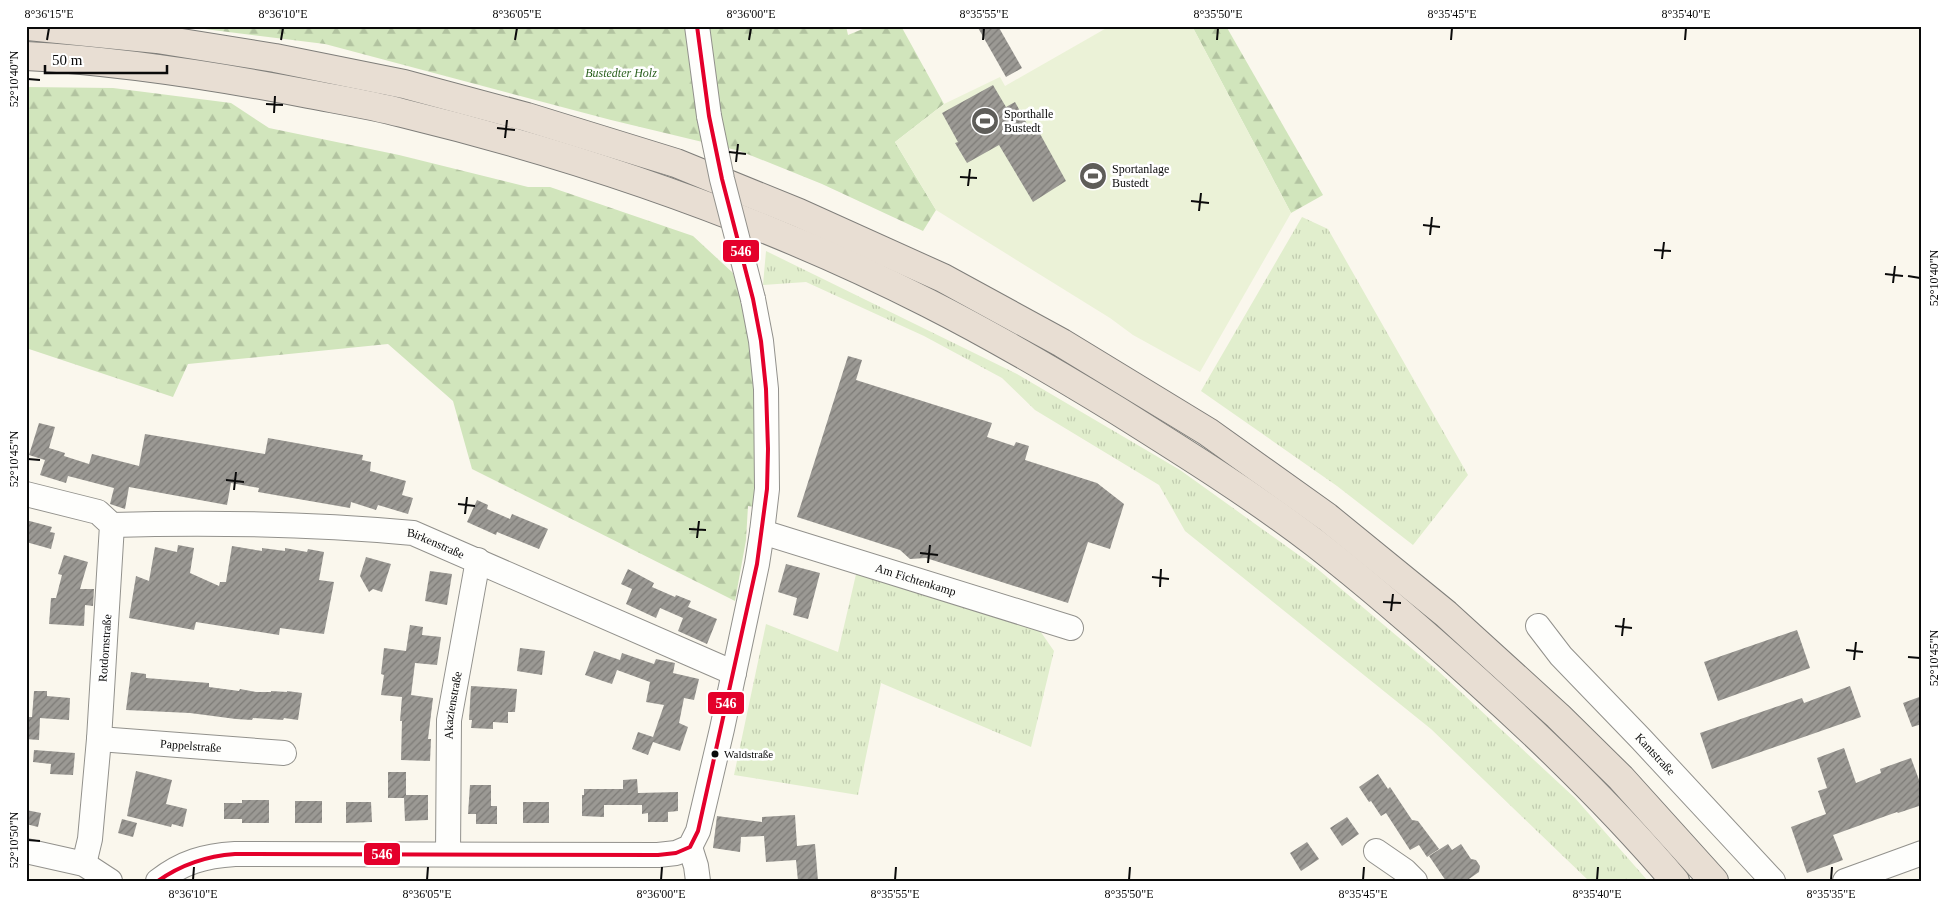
<svg xmlns="http://www.w3.org/2000/svg" width="1948" height="907" font-family="'Times New Roman',serif">
  <style>
    .grass { fill: url(#grass-tufts) }
    .forest { fill: url(#forest-firs) }
    .pitch { fill: #ebf2d7 }
    .building { fill: url(#building-hatch) }
    .lines { fill: none; stroke-linecap: round; stroke-linejoin: round }
    .minor-casing { stroke: #92918c; stroke-width: 26 }
    .highway-casing { stroke: #7f7e7a; stroke-width: 30 }
    .minor { stroke: #fefefc; stroke-width: 24 }
    .highway { stroke: #e8ded3; stroke-width: 28 }
    .minor-bridge-casing { stroke: #92918c; stroke-width: 26; stroke-linecap: butt }
    .minor-bridge { stroke: #fefefc; stroke-width: 24 }
    .bus-1-casing { stroke: #fff; stroke-width: 8 }
    .bus-1 { stroke: #e4002b; stroke-width: 4 }
    .ticks { fill: none; stroke: #0a0a0a; stroke-width: 2 }
    .bus-dot { fill: #0a0a0a; stroke: #fff; stroke-width: 2 }
    .labels { text-anchor: middle; dominant-baseline: central; stroke-width: 5; stroke-linejoin: round; paint-order: stroke }
    .bus-label { font-size: 11px; fill: #0a0a0a; stroke: #fff; text-anchor: start }
    .park-label { font-size: 12px; font-style: italic; fill: #295f1d; stroke: #fff }
    .poi-label { font-size: 12px; fill: #0a0a0a; stroke: #fff; text-anchor: start }
    .street-label { font-size: 12px; fill: #0a0a0a; stroke: #fff }
    .line-badge { stroke: #fff; stroke-width: 2 }
    .badge-label { font-size: 14px; text-anchor: middle; font-weight: bold; fill: #fff }
    .neatline { fill: none; stroke: #0a0a0a; stroke-width: 2 }
    .ticks-label { font-size: 12px; text-anchor: middle; fill: #0a0a0a }
  </style>
  <defs>
    <pattern id="grass-tufts" width="24" height="20" patternUnits="userSpaceOnUse" patternTransform="scale(1.25)"><rect width="24" height="20" fill="#e1eecd"/><path d="M3 7l-1-3M5 7V3M7 7l1-3M15 17l-1-3M17 17v-4M19 17l1-3" fill="none" stroke="#c0cbaf"/></pattern>
    <pattern id="forest-firs" width="22" height="20" patternUnits="userSpaceOnUse" patternTransform="scale(1.25)"><rect width="22" height="20" fill="#d1e5bc"/><path d="M5 1l3.5 6h-7zM16 11l3.5 6h-7z" fill="#b2c3a0"/></pattern>
    <pattern id="building-hatch" width="6" height="6" patternUnits="userSpaceOnUse" patternTransform="scale(1.25)"><rect width="6" height="6" fill="#9b9994"/><path d="M-1 1l2-2M0 6l6-6M5 7l2-2" fill="none" stroke="#7d7b77"/></pattern>
  </defs>
  <rect width="100%" height="100%" fill="#faf7ed"/>
  <!-- grass -->
  <g class="grass">
    <path d="M1302 217 1328 229 1468 475 1413 545 1337 486 1201 391Z"/>
    <path d="M766 251 1017 374 1180 470 1314 566 1436 669 1575 798 1648 881H1589L1431 729 1185 531 1159 485 1035 410 1002 378 924 336 806 282 763 285Z"/>
    <path d="M857 570 1038 628 1054 651 1031 747 881 683 858 795 734 775 766 624 838 652Z"/>
  </g>
  <!-- forest -->
  <g class="forest">
    <path d="M181 26H846L848 35 870 26H901L944 104 895 142 936 210 923 231 822 184 740 151 611 120 325 44Z"/>
    <path d="M1192 26H1226L1323 195 1291 213Z"/>
    <path d="M26 87 113 88 231 103 269 128 399 155 528 187H550L693 236 733 273 749 329 758 413 755 507 748 506 746 540 735 601 472 469 453 401 388 344 188 364 173 397 26 348Z"/>
  </g>
  <!-- pitch -->
  <path class="pitch" d="M1110 26H1192L1291 213 1200 372 1133 335 1110 318 936 210 895 142 944 104 1000 77 1005 86Z"/>
  <!-- building -->
  <g class="building">
    <path d="M977 26H998L1022 68 1006 77Z"/>
    <path d="M993 85 1006 107 1015 102 1033 135 1039 132 1066 181 1033 202 999 145 967 163 955 143 958 142 942 113Z"/>
    <path d="M848 356 862 360 856 380 992 423 987 437 1014 446 1016 442 1029 446 1025 460 1097 483 1124 504 1110 549 1088 542 1068 603 926 558 910 559 900 550 797 517Z"/>
    <path d="M39 423 55 427 49 448 65 453 64 456 89 464 92 454 139 466 145 434 265 454 268 438 363 455 362 460 371 462 370 471 406 481 402 495 413 498 408 514 378 505 376 510 351 502 350 508 258 492 259 488 231 483 227 505 129 487 125 509 110 504 114 488 68 476 66 483 40 475 45 460 29 455Z"/>
    <path d="M477 500 488 505 487 509 510 519 512 514 548 529 539 549 497 532 496 535 467 522Z"/>
    <path d="M26 520 52 527 50 532 55 533 51 549 26 542Z"/>
    <path d="M178 545 194 548 190 573 219 586 220 582H226L232 546 262 551V548L285 551V548L307 552 308 549 324 552 319 580 334 582 324 634 280 628 279 635 196 622 194 630 129 618 136 576 149 581 155 547 177 552Z"/>
    <path d="M64 555 88 562 80 589H94L93 606 85 605 84 626 49 624 51 598H56L62 575 58 574Z"/>
    <path d="M366 557 391 564 382 592 373 589 369 592 360 576Z"/>
    <path d="M786 564 820 573 808 619 793 615 797 598 778 592Z"/>
    <path d="M628 569 654 583 652 587 675 597 676 595 691 601 688 607 717 619 707 644 678 631 683 618 660 608 656 618 626 604 632 589 621 584Z"/>
    <path d="M430 571 452 574 447 605 425 601Z"/>
    <path d="M410 625 423 627 422 635 441 637 437 665 415 663 411 695 433 698 428 739H431L430 761 401 760 402 721H400L402 697 381 695 384 675 381 674 384 648 406 651Z"/>
    <path d="M1797 630 1810 668 1718 701 1704 662Z"/>
    <path d="M520 648 545 651 542 675 517 671Z"/>
    <path d="M594 651 620 660 622 653 654 664 656 659 675 663 673 673 699 679 694 700 684 698 679 723 688 727 680 751 653 742 648 755 632 749 638 732 653 737 664 705 646 702 650 682 617 670 612 684 585 675Z"/>
    <path d="M131 672 146 674V678L209 683V687L239 691 240 689 256 692H271V691L287 692V691L302 693 298 720 284 718 283 720 253 718 252 720 236 719 190 713 126 710Z"/>
    <path d="M471 686 517 689 515 712H508V723L493 722V729L471 728 472 720H469Z"/>
    <path d="M1850 686 1861 717 1712 769 1700 733 1802 698 1804 703Z"/>
    <path d="M34 691H47V696L70 698 69 720 40 718 39 740 26 739V717H32Z"/>
    <path d="M1922 696V724L1912 727 1903 703Z"/>
    <path d="M1844 748 1856 783 1881 773 1880 769 1911 758 1922 788V805L1898 813 1897 812 1833 835 1843 860 1807 873 1791 827 1826 814 1818 791 1827 788 1817 758Z"/>
    <path d="M34 750 75 753 73 775 50 774 51 764 33 762Z"/>
    <path d="M136 771 172 780 166 804 187 809 183 827 172 824 171 827 127 816Z"/>
    <path d="M388 772H406V795H428V820L405 821 404 798H388Z"/>
    <path d="M1378 774 1388 789 1390 787 1412 820 1418 821 1439 849 1427 857 1419 845 1410 850 1386 813 1381 816 1371 801 1369 802 1359 787Z"/>
    <path d="M637 779 638 793 678 792V811L668 812V822H648V813L642 814V805H604V817L582 816V795H584V789H623V780Z"/>
    <path d="M470 785H491V806H497V824H476V814H468Z"/>
    <path d="M242 800H269V823H242V819H224V803H242Z"/>
    <rect x="295" y="801" width="27" height="22"/>
    <path d="M346 802H371L372 822 346 823Z"/>
    <rect x="523" y="802" width="26" height="21"/>
    <path d="M26 810 41 813 38 827 26 824Z"/>
    <path d="M795 815 797 846 815 844 818 881H798L796 860 766 862 764 836 741 837 740 852 713 848 717 816 762 822V817Z"/>
    <path d="M1347 817 1359 834 1342 846 1330 828Z"/>
    <path d="M122 819 137 823 133 837 118 833Z"/>
    <path d="M1307 842 1319 859 1301 871 1290 853Z"/>
    <path d="M1448 844 1452 850 1461 844 1471 859 1476 860 1480 866 1479 872 1466 881H1446L1429 856Z"/>
  </g>
  <g class="lines">
    <!-- minor casing -->
    <g class="minor-casing">
      <g id="minor">
        <path d="M697 26 709 116"/>
        <path d="M26 494 98 512 112 525 99 739 90 839 84 864"/>
        <path id="s1" d="M112 525C212 522 313 524 413 533L734 673"/>
        <path id="s2" d="M762 532 1071 628"/>
        <path id="s3" d="M1538 626 1561 656 1641 739 1773 881"/>
        <path id="s4" d="M99 739 284 753"/>
        <path d="M690 847 696 866 698 881"/>
        <path d="M26 851 84 864 110 881"/>
        <path d="M1376 851 1405 871 1415 881"/>
        <path id="s5" d="M448 854 449 720 478 560"/>
        <path d="M158 881C183 862 204 856 235 854L658 855 676 853 690 847 698 831 722 729 757 564 762 532 767 489 766 389 761 341 753 299"/>
        <path d="M1845 881 1922 853"/>
      </g>
    </g>
    <!-- highway casing -->
    <g class="highway-casing">
      <g id="highway">
        <path d="M28 26 157 39 275 58 404 84 527 117 676 163 799 213 943 278 1062 343 1208 432 1327 517 1446 614 1558 716 1621 778 1714 881"/>
        <path d="M26 56C121 61 216 76 309 94 340 100 371 105 402 113 583 157 762 219 928 303 993 336 1056 373 1118 411 1185 453 1252 495 1315 543 1370 586 1423 632 1475 679 1545 742 1614 809 1675 881"/>
      </g>
    </g>
    <!-- minor -->
    <use href="#minor" class="minor"/>
    <!-- highway -->
    <use href="#highway" class="highway"/>
    <!-- minor-bridge casing -->
    <g class="minor-bridge-casing">
      <path id="minor-bridge" d="M709 116 722 179 753 299"/>
    </g>
    <!-- minor-bridge -->
    <use href="#minor-bridge" class="minor-bridge"/>
    <!-- bus-1 casing -->
    <g class="bus-1-casing">
      <path id="bus-1" d="M158 881C182 864 206 856 235 854L658 855 676 853 690 847 698 831 757 564 767 489 768 449 766 389 761 341 753 299 722 179 709 116 697 26"/>
    </g>
    <!-- bus-1 -->
    <use href="#bus-1" class="bus-1"/>
  </g>
  <!-- ticks -->
  <path class="ticks" d="M47 40 49 28M281 40 283 28M515 40 517 28M749 40 751 28M983 40 984 28M1217 40 1218 28M1451 40 1452 28M1685 40 1686 28M28 79 40 80M266 104 283 105M274 113 275 96M497 128 515 130M505 138 507 120M729 152 746 154M736 162 738 144M960 177 977 178M968 186 970 169M1191 201 1209 203M1199 211 1201 193M1423 225 1440 227M1430 235 1432 217M1654 250 1671 251M1662 259 1664 242M1885 274 1903 276M1908 276 1920 278M1893 283 1895 266M28 459 40 460M226 480 244 482M234 490 236 472M458 504 475 506M465 514 467 497M689 529 706 530M697 538 699 521M920 553 938 555M928 563 930 545M1152 577 1169 579M1160 587 1161 569M1383 602 1401 603M1391 611 1393 594M1615 626 1632 628M1622 636 1624 618M1846 650 1863 652M1908 657 1920 658M1854 660 1856 642M28 840 40 841M193 880 194 867M427 880 428 867M661 880 662 867M895 880 896 867M1129 880 1130 867M1363 880 1364 867M1597 880 1598 867M1831 880 1832 867"/>
  <!-- icons -->
  <defs>
    <g id="stadium-disc" transform="scale(1.4375)"><circle r="9.5" fill="#5e5d59" stroke="#fff"/><path d="M0-5a6.5 5 0 1 0 0 10a6.5 5 0 1 0 0-10ZM-3.5-1.8h7v3.6h-7Z" fill="#fff"/></g>
  </defs>
  <g fill-rule="evenodd">
    <use href="#stadium-disc" x="985" y="121"/>
    <use href="#stadium-disc" x="1093" y="176"/>
  </g>
  <!-- markers -->
  <circle class="bus-dot" cx="715" cy="754" r="4.5"/>
  <g class="labels">
    <!-- bus labels -->
    <g class="bus-label">
      <text x="724" y="754">Waldstraße</text>
    </g>
    <!-- park labels -->
    <g class="park-label">
      <text x="621" y="73">Bustedter Holz</text>
    </g>
    <!-- poi labels -->
    <g class="poi-label">
      <text x="1004" y="114">Sporthalle<tspan x="1004" dy="14">Bustedt</tspan></text>
      <text x="1112" y="169">Sportanlage<tspan x="1112" dy="14">Bustedt</tspan></text>
    </g>
    <!-- street labels -->
    <g class="street-label">
      <text stroke="none"><textPath href="#s1" startOffset="326">Birkenstraße</textPath></text>
      <text stroke="none"><textPath href="#s2" startOffset="161">Am Fichtenkamp</textPath></text>
      <text transform="translate(105 648) rotate(-86)">Rotdornstraße</text>
      <text stroke="none"><textPath href="#s5" startOffset="149">Akazienstraße</textPath></text>
      <text stroke="none"><textPath href="#s4" startOffset="92">Pappelstraße</textPath></text>
      <text stroke="none"><textPath href="#s3" startOffset="174">Kantstraße</textPath></text>
    </g>
  </g>
  <g class="line-badge">
    <rect x="722" y="239" width="38" height="24" rx="5" fill="#e4002b"/>
    <rect x="707" y="691" width="38" height="24" rx="5" fill="#e4002b"/>
    <rect x="363" y="842" width="38" height="24" rx="5" fill="#e4002b"/>
  </g>
  <g class="badge-label">
    <text x="741" y="256">546</text>
    <text x="726" y="708">546</text>
    <text x="382" y="859">546</text>
  </g>
  <!-- border -->
  <rect width="1948" height="907" fill="none" stroke="#ffffff" stroke-width="55"/>
  <!-- scale -->
  <path d="M45 65v8h122v-8" fill="none" stroke="#0a0a0a" stroke-width="2.5"/>
  <text x="52" y="65" font-size="15" fill="#0a0a0a" stroke="#ffffff" stroke-width="4" paint-order="stroke">50 m</text>
  <rect x="28" y="28" width="1892" height="852" class="neatline"/>
  <g class="ticks-label">
    <text x="49" y="18">8°36'15"E</text>
    <text x="283" y="18">8°36'10"E</text>
    <text x="517" y="18">8°36'05"E</text>
    <text x="751" y="18">8°36'00"E</text>
    <text x="984" y="18">8°35'55"E</text>
    <text x="1218" y="18">8°35'50"E</text>
    <text x="1452" y="18">8°35'45"E</text>
    <text x="1686" y="18">8°35'40"E</text>
    <text transform="translate(14 79) rotate(-90)" y="4">52°10'40"N</text>
    <text transform="translate(1934 278) rotate(-90)" y="4">52°10'40"N</text>
    <text transform="translate(14 459) rotate(-90)" y="4">52°10'45"N</text>
    <text transform="translate(1934 658) rotate(-90)" y="4">52°10'45"N</text>
    <text transform="translate(14 840) rotate(-90)" y="4">52°10'50"N</text>
    <text x="193" y="898">8°36'10"E</text>
    <text x="427" y="898">8°36'05"E</text>
    <text x="661" y="898">8°36'00"E</text>
    <text x="895" y="898">8°35'55"E</text>
    <text x="1129" y="898">8°35'50"E</text>
    <text x="1363" y="898">8°35'45"E</text>
    <text x="1597" y="898">8°35'40"E</text>
    <text x="1831" y="898">8°35'35"E</text>
  </g>
</svg>
